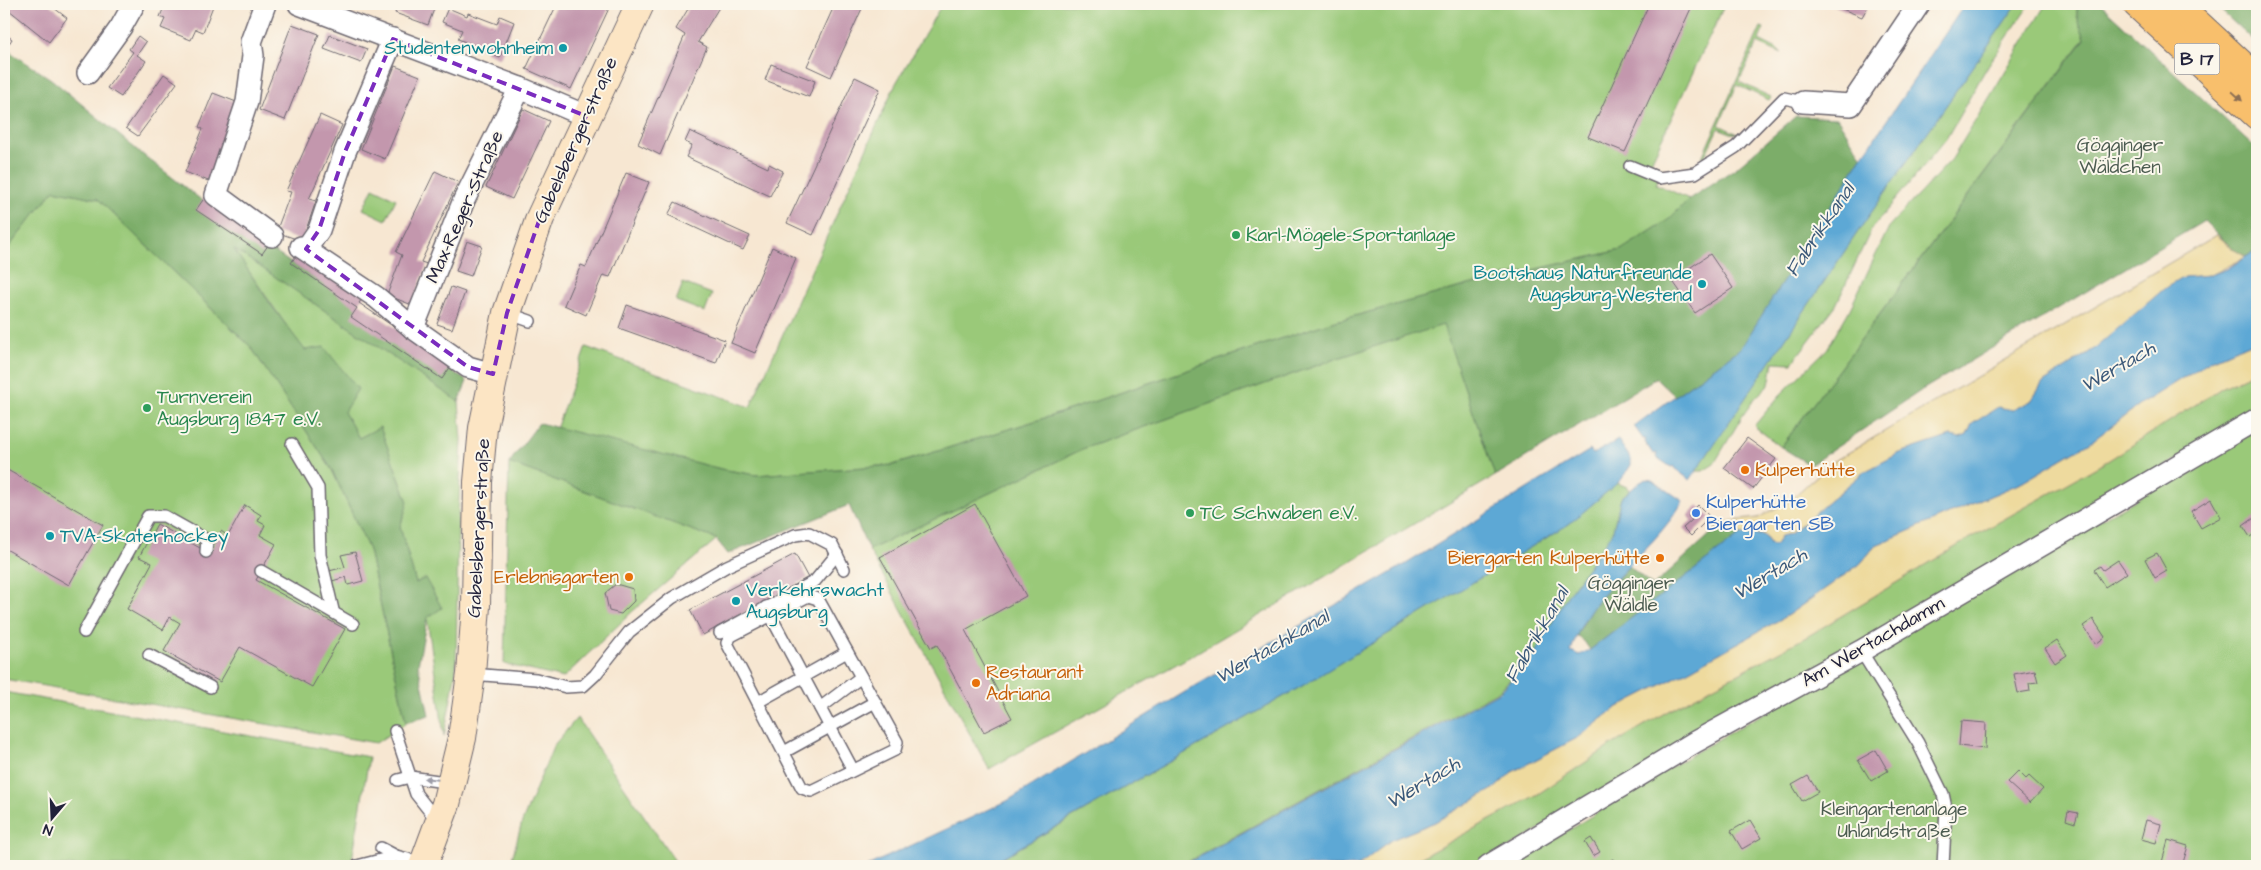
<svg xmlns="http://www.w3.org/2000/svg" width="2261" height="870" font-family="'Architects Daughter',sans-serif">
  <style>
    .green { fill: #9ac979; stroke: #5e765a }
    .forest { fill: #7bad69; stroke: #4e6852 }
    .sand { fill: #eeda9e; stroke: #887e6c }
    .water { fill: #5da8d5; stroke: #406588 }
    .building { fill: #c397ad }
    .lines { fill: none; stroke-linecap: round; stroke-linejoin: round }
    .lane-casing { stroke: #6d6770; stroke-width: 14 }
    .street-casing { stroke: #6d6770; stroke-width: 24 }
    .secondary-casing { stroke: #6d6770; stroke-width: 30 }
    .highway-casing { stroke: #6d6770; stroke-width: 30 }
    .lane { stroke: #fff; stroke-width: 11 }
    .street { stroke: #fff; stroke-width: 21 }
    .secondary { stroke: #fce5c4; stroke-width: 28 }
    .highway { stroke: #f8bf6c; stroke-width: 28 }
    .oneway { fill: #8d7054 }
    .oneway2 { fill: #9c9ca7 }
    .marked { fill: none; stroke: #7b2cbf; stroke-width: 4; stroke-dasharray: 10 6; stroke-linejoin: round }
    .culture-dot { fill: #0f9aa8; stroke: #fbf7ec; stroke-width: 2 }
    .leisure-dot { fill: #2e9e5b; stroke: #fbf7ec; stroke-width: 2 }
    .food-dot { fill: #e8710a; stroke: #fbf7ec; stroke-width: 2 }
    .shop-dot { fill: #3f7fe0; stroke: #fbf7ec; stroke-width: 2 }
    .labels { text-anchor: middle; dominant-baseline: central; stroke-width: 4; stroke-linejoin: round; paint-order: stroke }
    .shield { fill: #fbf7ec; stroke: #636270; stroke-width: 1 }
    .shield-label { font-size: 18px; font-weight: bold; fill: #22223b }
    .culture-label { font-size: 19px; fill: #0d838f; stroke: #fbf7ec; text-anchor: end }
    .street-label { font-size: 19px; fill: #22223b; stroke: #fbf7ec }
    .park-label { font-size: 19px; fill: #4c5c51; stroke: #fbf7ec }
    .leisure-label { font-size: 19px; fill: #27864d; stroke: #fbf7ec; text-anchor: start }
    .food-label { font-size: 19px; fill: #c56008; stroke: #fbf7ec; text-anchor: start }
    .shop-label { font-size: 19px; fill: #366cbe; stroke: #fbf7ec; text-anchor: start }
    .water-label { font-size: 20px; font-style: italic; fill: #3a5879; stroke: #fbf7ec }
  </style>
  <rect width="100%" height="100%" fill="#fbf7ec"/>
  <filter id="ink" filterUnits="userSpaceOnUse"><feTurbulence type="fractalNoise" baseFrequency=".02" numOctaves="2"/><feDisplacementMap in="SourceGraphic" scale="10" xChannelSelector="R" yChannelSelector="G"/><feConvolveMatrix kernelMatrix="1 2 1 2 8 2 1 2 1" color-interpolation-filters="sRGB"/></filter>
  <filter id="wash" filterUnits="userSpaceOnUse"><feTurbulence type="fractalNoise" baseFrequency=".0096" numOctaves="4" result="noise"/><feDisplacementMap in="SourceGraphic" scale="20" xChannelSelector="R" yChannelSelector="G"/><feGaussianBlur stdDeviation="1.12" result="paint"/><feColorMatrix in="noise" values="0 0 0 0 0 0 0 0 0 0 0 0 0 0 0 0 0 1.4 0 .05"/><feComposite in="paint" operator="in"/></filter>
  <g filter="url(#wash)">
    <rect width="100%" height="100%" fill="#f7e7d2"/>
    <!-- green -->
    <g class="green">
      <path d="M942 4H1725L1650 164 1663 169 1656 184 1689 199 1668 220 1621 250 1480 282 1325 324 1051 416 893 465 756 475 721 469 556 429 586 347 750 407 895 85Z"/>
      <path d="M2017 4H2030L1987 67 1946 139 1872 228 1836 305 1792 363 1773 362 1769 385 1756 397 1743 415 1714 464 1703 471H1696L1857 233Z"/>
      <path d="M2046 4H2077V16L2085 38 1781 447 1754 426 1780 395 1827 349 1849 311 1890 225 1952 159Z"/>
      <path d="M1761 27 1764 28 1759 40 1777 49 1782 54 1757 43 1739 82 1771 97 1769 100 1737 85 1719 125 1738 134 1731 133 1718 128 1704 158 1702 157Z"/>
      <path d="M373 188 396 199 386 220 363 209Z"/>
      <path d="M54 190 98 199 251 347 332 470 369 550 406 723 376 743 4 679V253Z"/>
      <path d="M233 248 459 402 462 440 458 519 456 671 444 736 427 618 425 578 416 583 400 527 408 502 380 428 359 438C321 372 276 312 233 248Z"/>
      <path d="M683 283 712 294 705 312 676 301Z"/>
      <path d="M1443 324 1495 476 1191 656 989 769 869 550 1085 448 1338 358Z"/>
      <path d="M2257 371V412L1477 866H1405L1538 794 1610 746 1668 711 1808 636 1967 540 2109 460 2223 387Z"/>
      <path d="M2257 430V866H1510L1691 755Z"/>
      <path d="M509 463 717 539 633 611 563 678 504 664Z"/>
      <path d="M1617 483 1627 487 1629 491 1621 498 1612 534 1569 593 1535 653 1500 690 1180 866H988L1302 686 1569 524Z"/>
      <path d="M4 692 369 757 351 866H4Z"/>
      <path d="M577 718 677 864V866H510L522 822 554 745Z"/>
    </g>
    <!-- forest -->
    <g class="forest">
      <path d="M2077 4H2100L2257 149V250L2246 257 2233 249 2204 221 1922 390 1810 465 1781 447 2085 39 2077 16Z"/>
      <path d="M2214 4H2257V44Z"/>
      <path d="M4 48 51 79 142 154 230 222 467 381 459 402 234 249 271 305 305 350 324 347 358 389 344 412 359 438 380 427 408 502 400 527 416 583 425 578 442 608 427 618 418 665 429 715 406 723 369 550 332 470 251 347 98 199 54 190 4 253Z"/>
      <path d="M1796 116 1837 118 1862 157 1741 348 1675 396 1656 378 1495 476 1443 325 1338 358 1085 448 869 550 849 505 728 554 716 539 509 463 539 423 721 469 756 475 893 465 1051 416 1325 324 1480 282 1621 250 1668 220 1689 199 1736 168Z"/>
      <path d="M1724 522 1741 534 1590 650 1584 641 1576 636 1592 608 1629 566 1653 586Z"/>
    </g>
    <!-- sand -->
    <g class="sand">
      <path d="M2217 235 2233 249 2246 257 2211 275 2184 277 2094 349 2043 383 2031 401 2013 410 1972 424 1967 435 1960 438 1951 436 1900 453 1864 472 1790 534 1781 536 1776 545H1771L1764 535 1741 534 1724 522 1758 518 1789 501 1831 463Z"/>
      <path d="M2257 340V371L2223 387 2109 460 1967 540 1808 636 1668 711 1610 746 1538 794 1405 866H1358L1391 840 1435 822 1495 788 1512 772 1579 737 1616 708 1684 673 1788 615 1860 564 1876 545 2023 482 2092 441 2138 406 2211 360Z"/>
    </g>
    <!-- water -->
    <g class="water">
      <path d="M1965 4H2017L1857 233 1690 480 1674 468V466L1671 467 1656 457 1657 453 1653 454 1645 442 1646 439H1643L1634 426 1741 348 1862 157Z"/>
      <path d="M2257 250V340L2211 360 2138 406 2092 441 2023 482 1876 545 1860 564 1788 615 1684 673 1616 708 1579 737 1512 772 1495 788 1435 822 1391 840 1358 866H1182L1501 691 1535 653 1569 593 1612 534 1621 498 1639 483 1646 479 1652 480 1683 501C1652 555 1589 589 1571 651L1579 655 1590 650 1741 534 1764 535 1771 545H1776L1781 536 1790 534 1864 472 1900 453 1951 436 1960 438 1967 435 1972 424 1998 407 2013 410 2031 401 2043 383 2094 349 2165 288 2184 277 2211 275 2227 269Z"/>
      <path d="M1618 440 1631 459V465L1621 480 1569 524 1302 686 987 866H867L1007 801 1185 692 1406 564 1590 450 1593 454Z"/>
    </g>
    <g id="blocks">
      <!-- building -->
      <g class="building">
        <path d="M4 4H49L67 18 49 42 4 6Z"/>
        <path d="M165 4H206L213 6 203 32 196 29 191 40 161 28 165 19 160 17Z"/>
        <path d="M398 4H436L428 25 395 13Z"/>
        <path d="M557 4H611L571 89 526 69Z"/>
        <path d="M691 4H721L698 42 707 47 660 155 638 144 685 35 676 29Z"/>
        <path d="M835 4H864L831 77 807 66Z"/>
        <path d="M1649 4H1693L1625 152 1588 137Z"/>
        <path d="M1830 4H1869L1862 17Z"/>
        <path d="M448 8 467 16 468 13 497 24 500 16 514 22 500 58 486 52V50L458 39 462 30 442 22Z"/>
        <path d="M292 24 319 34 285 120 259 110Z"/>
        <path d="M4 33 12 39 5 50 4 49Z"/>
        <path d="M330 35 367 49 361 63 324 49Z"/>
        <path d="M138 36 146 42 137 55 146 61 121 97 107 88 133 52 129 49Z"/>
        <path d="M771 64 815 81 809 97 765 80Z"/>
        <path d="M395 66 420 76 385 159 361 149Z"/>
        <path d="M164 74 177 83 138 136 126 128Z"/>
        <path d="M855 77 880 89 813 235 787 223Z"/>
        <path d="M213 93 239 103 211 182 185 172 203 129 199 127Z"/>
        <path d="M523 109 549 121 512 199 486 187Z"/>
        <path d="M320 115 342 125 309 199 316 201 302 241 276 232 291 192 286 191Z"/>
        <path d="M690 131 768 168 769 164 783 171 770 196 686 157 692 145 685 142Z"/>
        <path d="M435 171 458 182 421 262 427 264 412 305 387 295 402 255 396 252Z"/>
        <path d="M626 173 649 182 610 277 603 275 586 315 564 305 581 265 586 267Z"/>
        <path d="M205 197 271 241 262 254 196 210Z"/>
        <path d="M675 202 750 236 743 250 668 215Z"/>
        <path d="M467 241 482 246 471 276 456 271Z"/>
        <path d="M772 247 796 258 755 353 731 343Z"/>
        <path d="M300 250 365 295 359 303 451 366 442 379 351 317 357 308 291 263Z"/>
        <path d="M1710 254 1733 288 1695 313 1672 280Z"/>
        <path d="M451 287 465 292 452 329 437 324Z"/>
        <path d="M627 305 725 340 716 363 619 328Z"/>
        <path d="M1747 438 1776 459 1753 489 1724 468Z"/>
        <path d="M4 468 103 525 69 585 4 548Z"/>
        <path d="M2211 499 2221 517 2201 528 2191 511Z"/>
        <path d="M975 504 1026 596 965 630 1012 718 984 732 937 645 931 648 880 557Z"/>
        <path d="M245 505 261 515 258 521 265 525 260 535 276 544 256 580 345 629 312 687 240 647 220 682 164 651 180 623 170 617 163 630 127 609 152 563 139 557 157 524 209 553 221 531 228 536Z"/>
        <path d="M1698 505 1710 517 1691 536 1683 528 1692 520 1688 516Z"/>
        <path d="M2257 516V532L2250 537 2243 526Z"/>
        <path d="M355 552 363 581 348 585 346 577 332 581 329 571 345 567 341 555Z"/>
        <path d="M2157 553 2167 571 2155 578 2145 559Z"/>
        <path d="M795 554 808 578 703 635 690 610Z"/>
        <path d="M2118 560 2127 573 2105 587 2094 570 2100 566 2103 570Z"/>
        <path d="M616 584 633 589 634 601 621 614 609 611 605 593Z"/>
        <path d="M2093 619 2105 637 2096 644 2083 626Z"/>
        <path d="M2057 640 2067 655 2055 663 2045 648Z"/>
        <path d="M2035 670 2038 682 2029 683 2030 691 2018 693 2014 674Z"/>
        <path d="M1961 721 1986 723 1985 749 1959 746Z"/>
        <path d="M1876 750 1888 771 1871 781 1858 760Z"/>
        <path d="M2018 771 2026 779 2029 776 2043 789 2030 803 2007 782Z"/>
        <path d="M1808 776 1818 792 1802 801 1792 785Z"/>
        <path d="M2068 811 2078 813 2075 823 2066 820Z"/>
        <path d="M1750 820 1761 838 1742 849 1731 831Z"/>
        <path d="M2146 820 2161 824 2156 843 2141 839Z"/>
        <path d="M1591 838 1600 852 1593 856 1585 842Z"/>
        <path d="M2168 840 2188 846 2182 866H2161Z"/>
        <path d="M1613 859 1617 866H1602V865Z"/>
      </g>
    </g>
  </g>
  <g filter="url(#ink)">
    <use href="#blocks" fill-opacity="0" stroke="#6d6770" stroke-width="1"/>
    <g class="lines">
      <!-- lane casing -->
      <g class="lane-casing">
        <g id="lane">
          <path d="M1630 166 1659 178 1695 173 1736 147 1784 98 1803 102"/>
          <path d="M507 313 530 321"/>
          <path d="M292 444 318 488 320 555 333 610"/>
          <path d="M261 571 353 624"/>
          <path d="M808 596 818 599 897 742 895 750 811 791 802 788 727 643 731 636Z"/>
          <path d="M766 607 853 770"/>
          <path d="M84 632 148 516H164L207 540 206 552"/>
          <path d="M720 633 815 581 837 554"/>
          <path d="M1861 651 1918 743 1943 794 1946 808 1943 866"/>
          <path d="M149 655 210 687"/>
          <path d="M471 674 536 679 566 687 583 686 595 675 629 632 672 598 727 566 795 535 809 533 832 545 844 569"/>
          <path d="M758 702 847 652"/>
          <path d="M820 708 861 677"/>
          <path d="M395 731 416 794 439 823"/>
          <path d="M784 752 875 702"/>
          <path d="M398 780 410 777 452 783"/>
          <path d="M381 848 396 856"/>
          <path d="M357 866 396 856 408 859"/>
        </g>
      </g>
      <!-- street casing -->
      <g class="street-casing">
        <g id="street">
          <path d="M265 4 251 42 253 56 247 102 216 195 272 236"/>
          <path d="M299 4 520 88 586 116"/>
          <path d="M88 73 121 27 134 4"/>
          <path d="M1803 102 1851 105 1919 4"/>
          <path d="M301 247 376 297 413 328 468 367 493 374"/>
          <path d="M306 249 319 230 345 152 393 39"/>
          <path d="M413 328 464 200 520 88"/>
          <path d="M1488 866 1695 742 1861 651 2257 419"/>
        </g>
      </g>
      <!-- secondary casing -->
      <g class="secondary-casing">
        <path id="secondary" d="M423 866 446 804 462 738 471 674 476 606 478 482 483 428 507 313 540 218 640 4"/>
      </g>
      <!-- highway casing -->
      <g class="highway-casing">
        <g id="highway">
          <path d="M2137 4 2257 115"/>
          <path d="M2176 4 2257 79"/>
        </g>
      </g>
      <!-- lane -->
      <use href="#lane" class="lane"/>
      <!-- street -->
      <use href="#street" class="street"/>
      <!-- secondary -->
      <use href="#secondary" class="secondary"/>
      <!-- highway -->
      <use href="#highway" class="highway"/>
    </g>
    <!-- one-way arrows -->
    <defs><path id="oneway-solid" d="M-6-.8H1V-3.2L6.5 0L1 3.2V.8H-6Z" transform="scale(1.25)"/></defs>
    <use class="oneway" href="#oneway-solid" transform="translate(2237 96) rotate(43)"/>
    <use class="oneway2" href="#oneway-solid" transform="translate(431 779) rotate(-174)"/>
  </g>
  <!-- marked area -->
  <path class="marked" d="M393 39 586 116 540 218 507 313 493 374 468 367 306 249 319 230 345 152Z"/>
  <!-- markers -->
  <g class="culture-dot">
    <circle cx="563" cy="48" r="5"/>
    <circle cx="1702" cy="284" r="5"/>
    <circle cx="50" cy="536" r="5"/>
    <circle cx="736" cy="601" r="5"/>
  </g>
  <g class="leisure-dot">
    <circle cx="1236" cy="235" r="5"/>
    <circle cx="147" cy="408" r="5"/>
    <circle cx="1190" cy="513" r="5"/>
  </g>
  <g class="food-dot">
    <circle cx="1745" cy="470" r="5"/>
    <circle cx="1660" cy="558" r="5"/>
    <circle cx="629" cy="577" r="5"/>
    <circle cx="976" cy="683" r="5"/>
  </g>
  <circle class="shop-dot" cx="1696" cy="513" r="5"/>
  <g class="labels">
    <!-- shield labels -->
    <rect class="shield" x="2174.5" y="43.5" width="45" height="31" rx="4"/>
    <g class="shield-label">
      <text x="2197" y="59">B 17</text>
    </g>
    <!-- culture labels -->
    <g class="culture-label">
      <text x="553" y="48">Studentenwohnheim</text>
      <text x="1692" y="273">Bootshaus Naturfreunde<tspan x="1692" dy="22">Augsburg-Westend</tspan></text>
      <text x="60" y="536" text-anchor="start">TVA-Skaterhockey</text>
      <text x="746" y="590" text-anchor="start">Verkehrswacht<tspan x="746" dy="22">Augsburg</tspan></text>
    </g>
    <!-- street labels -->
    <g class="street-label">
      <text transform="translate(576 140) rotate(-66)">Gabelsbergerstraße</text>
      <text transform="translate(465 207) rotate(-66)">Max-Reger-Straße</text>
      <text transform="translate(479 528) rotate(-87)">Gabelsbergerstraße</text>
      <text transform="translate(1873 642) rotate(-30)">Am Wertachdamm</text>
    </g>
    <!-- park labels -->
    <g class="park-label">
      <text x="2120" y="145">Gögginger<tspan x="2120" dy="22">Wäldchen</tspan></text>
      <text x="1631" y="583">Gögginger<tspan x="1631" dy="22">Wäldle</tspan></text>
      <text x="1894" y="809">Kleingartenanlage<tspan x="1894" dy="22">Uhlandstraße</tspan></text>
    </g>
    <!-- leisure labels -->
    <g class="leisure-label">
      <text x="1246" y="235">Karl-Mögele-Sportanlage</text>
      <text x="157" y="397">Turnverein<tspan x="157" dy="22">Augsburg 1847 e.V.</tspan></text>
      <text x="1200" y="513">TC Schwaben e.V.</text>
    </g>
    <!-- food labels -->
    <g class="food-label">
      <text x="1755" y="470">Kulperhütte</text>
      <text x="1650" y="558" text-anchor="end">Biergarten Kulperhütte</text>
      <text x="619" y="577" text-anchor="end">Erlebnisgarten</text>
      <text x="986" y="672">Restaurant<tspan x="986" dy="22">Adriana</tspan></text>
    </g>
    <!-- shop labels -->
    <g class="shop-label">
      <text x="1706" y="502">Kulperhütte<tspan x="1706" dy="22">Biergarten SB</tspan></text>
    </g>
    <!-- water labels -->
    <g class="water-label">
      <text transform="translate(1820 230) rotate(-56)">Fabrikkanal</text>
      <text transform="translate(2118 367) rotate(-30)">Wertach</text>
      <text transform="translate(1770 574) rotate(-31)">Wertach</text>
      <text transform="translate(1537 635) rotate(-60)">Fabrikkanal</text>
      <text transform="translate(1272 647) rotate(-30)">Wertachkanal</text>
      <text transform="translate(1423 783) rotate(-31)">Wertach</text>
    </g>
  </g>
  <!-- margin -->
  <rect width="2261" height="870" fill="none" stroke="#fbf7ec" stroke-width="20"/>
  <!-- north arrow -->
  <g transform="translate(52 818) rotate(199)" stroke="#fbf7ec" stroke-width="4" paint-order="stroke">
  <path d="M0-4L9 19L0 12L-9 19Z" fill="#22223b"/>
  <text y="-8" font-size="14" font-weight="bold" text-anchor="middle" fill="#22223b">N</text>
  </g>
</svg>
